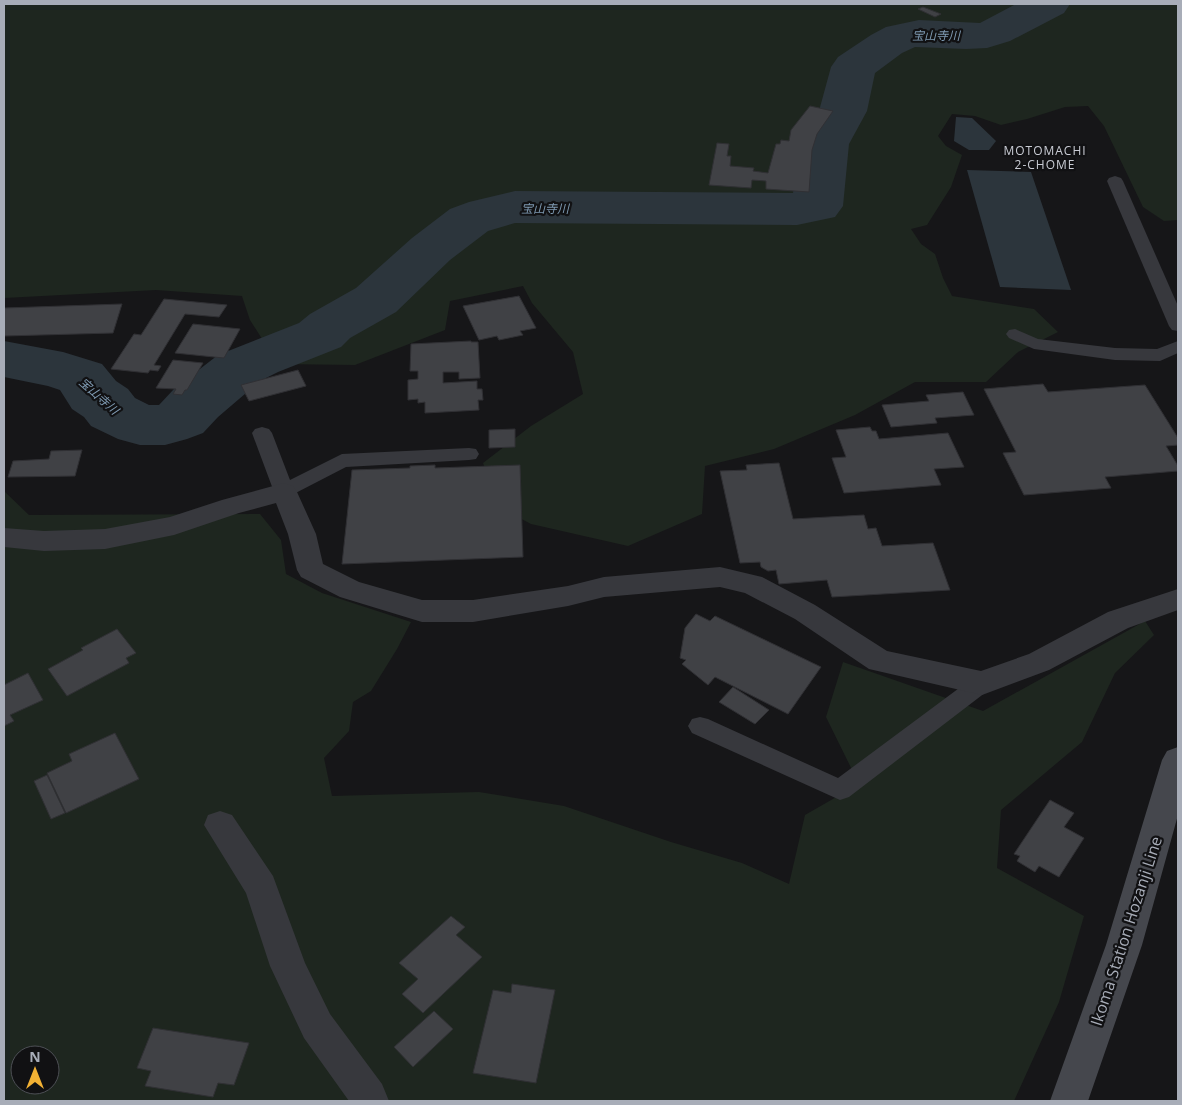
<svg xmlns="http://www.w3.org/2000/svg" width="1182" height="1105" font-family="'Open Sans','Noto Sans JP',sans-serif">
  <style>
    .green { fill: #1e261f; fill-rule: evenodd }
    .water { fill: #2c353c }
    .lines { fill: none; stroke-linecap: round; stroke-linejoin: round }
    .river { fill: #2c353c; fill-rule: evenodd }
    .building { fill: #404145; stroke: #303034 }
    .lane { fill: #37383d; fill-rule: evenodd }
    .street { fill: #37383d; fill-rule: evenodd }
    .secondary { fill: #45474d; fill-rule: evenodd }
    .labels { text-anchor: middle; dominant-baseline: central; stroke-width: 4.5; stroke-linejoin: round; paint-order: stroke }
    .far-water-label { font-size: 12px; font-style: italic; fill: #7f9bb3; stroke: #111113 }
    .far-neighbourhood-label { font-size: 12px; letter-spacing: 1px; fill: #c9ccd4; stroke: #111113 }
    .near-street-label { font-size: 16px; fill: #a8adb8; stroke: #111113 }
  </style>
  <rect width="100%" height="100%" fill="#161618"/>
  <!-- green -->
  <g class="green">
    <path d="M4 4H1178V220L1164 221 1143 207 1104 126 1088 106 1065 107 1027 119 1001 125 975 116 952 114 938 136 946 146 962 155 951 187 927 225 911 229 921 244 935 254 943 278 952 296 1034 309 1058 332 1018 352 986 382H915L855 415 774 449 705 466 702 514 628 546 531 524 501 508 483 463 531 426 583 394 573 352 532 303 523 286 450 301 445 330 355 365 278 364 250 320 242 296 156 290 4 298Z"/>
    <path d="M4 491 29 515 260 514 281 540 286 574 322 593 411 622 397 649 371 691 353 702 349 731 324 758 332 796 479 792 564 806 671 842 742 863 789 884 805 815 859 784 826 717 843 662 983 711 1145 621 1154 635 1115 673 1082 742 1001 810 997 868 1084 916 1059 1002 1014 1101H4ZM20 1055H50V1085H20Z"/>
  </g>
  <!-- water -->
  <g class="water">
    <path d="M956 117 972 118 996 141 989 150H969L954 141Z"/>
    <path d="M967 170 1031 172 1071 290 1000 287Z"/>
  </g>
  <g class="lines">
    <!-- river -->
    <path class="river" d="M1016 4H1070L1064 13 1010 41 987 48 966 49 915 47 902 53 875 73 867 111 849 144 843 206 835 217 797 225 515 223 488 231 450 260 396 312 350 338 341 347 278 372 260 381 218 417 203 433 187 439 165 445H140L118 439 91 426 84 417 72 409 60 390 48 386 4 377V341L63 352 102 364 116 381 128 389 135 398 149 405H159L174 389 218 355 299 323 310 314 356 288 412 238 450 209 469 202 515 191 793 193 801 144 819 111 831 67 838 57 871 35 886 27 919 20 980 23Z"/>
  </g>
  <!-- building -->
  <g class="building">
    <path d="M923 7 941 14 935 17 918 9Z"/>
    <path d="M810 106 833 111 817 134 812 150 809 192 766 189V181L752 180 751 188 709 185 717 143 729 144 727 156H731L730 166 754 168 753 171 768 173 776 144H780L781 140 789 141 791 130Z"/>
    <path d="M519 296 536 328 520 331 523 335 499 340 497 336 479 340 463 306Z"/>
    <path d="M164 299 227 305 219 317 185 314 154 365 161 366 158 371 150 370 148 373 111 369 134 334 141 335Z"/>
    <path d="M122 304 113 333 4 336V308Z"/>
    <path d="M193 324 240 329 224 358 175 353Z"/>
    <path d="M471 341V342H478L480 378 459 379V372H443V383L477 381V389H482L483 400H478L479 410 425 413V402L418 403V399L408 400V380L418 379V371H410L411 344Z"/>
    <path d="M173 360 203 363 187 390H185L182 395 173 394 176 389 156 388Z"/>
    <path d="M298 370 306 386 249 401 241 385Z"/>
    <path d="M1043 384 1048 392 1145 385 1178 438V445L1166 446 1178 466V471L1105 477 1111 488 1024 495 1003 453 1016 452 984 389Z"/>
    <path d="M963 392 974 415 935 418 937 423 891 427 882 405 929 401 926 395Z"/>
    <path d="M870 427 872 431H876L879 439 948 433 964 467 934 469 941 485 844 493 832 458 846 457 836 430Z"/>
    <path d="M515 429V447L489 448V430Z"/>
    <path d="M82 450 75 476 8 477 13 461 49 459 51 451Z"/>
    <path d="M779 463 793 519 864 515 868 529 876 528 882 546 933 543 950 590 832 597 827 580 779 584 776 570 768 571 761 567 760 562 740 563 720 471 747 470 746 465Z"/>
    <path d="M435 465V468L520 465 523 557 342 564 352 470 410 468V466Z"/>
    <path d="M696 614 710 621 715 616 821 667 788 714 715 677 708 685 682 664 686 660 680 658 685 628Z"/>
    <path d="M117 629 136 653 126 658 129 663 67 696 48 669 83 650 81 648Z"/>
    <path d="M28 673 43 700 10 715 14 721 4 726V685Z"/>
    <path d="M733 687 769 710 755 724 719 702Z"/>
    <path d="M115 733 139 779 66 813 47 773 72 761 69 754Z"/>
    <path d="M47 775 65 813 51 819 34 781Z"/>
    <path d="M1050 800 1074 813 1064 827 1084 838 1059 877 1039 866 1035 872 1017 861 1020 856 1014 854Z"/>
    <path d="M451 916 465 927 456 935 482 957 423 1013 402 994 418 979 399 963Z"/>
    <path d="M512 984 555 990 536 1083 473 1073 493 990 511 993Z"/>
    <path d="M434 1011 453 1029 413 1067 394 1047Z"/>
    <path d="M153 1028 249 1043 234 1085 218 1083 213 1097 145 1086 151 1071 137 1068Z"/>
  </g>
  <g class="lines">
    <!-- lane -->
    <g class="lane">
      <path d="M1115 176 1121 178 1123 181 1178 306V331L1172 330 1169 326 1107 181 1109 178Z"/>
      <path d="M1015 329 1038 339 1115 348 1157 349 1178 341V353L1160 361 1115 360 1034 349 1009 338 1006 334 1009 330Z"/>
      <path d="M262 427 269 429 272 433 290 480 342 454 469 448 476 449 479 454 476 459 469 460 346 467 284 499 277 497 274 492 252 433 255 429Z"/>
      <path d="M982 674 990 677 994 683 990 689 849 797 840 800 692 733 688 726 692 719 700 717 708 719 838 778 974 677Z"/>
    </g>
    <!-- street -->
    <g class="street">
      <path d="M284 483 293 486 297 492 316 534 323 564 359 582 422 600H473L568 586 604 577 720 567 762 577 815 605 887 651 981 671 1029 654 1108 612 1178 589V610L1128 628 1049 670 982 695 869 669 795 619 745 593 720 587 604 597 568 606 473 622H422L340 597 301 577 297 570 288 534 276 503 239 513 174 535 105 549 44 551 4 547V528L44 531 105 529 170 517 222 500Z"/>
      <path d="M220 811 232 815 273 876 305 963 330 1014 382 1084 389 1101H349L304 1038 270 966 246 893 204 825 208 815Z"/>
    </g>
    <!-- secondary -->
    <path class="secondary" d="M1178 747V815L1142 945 1088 1101H1050L1106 945 1162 760 1167 751Z"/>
  </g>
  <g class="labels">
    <!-- far-water labels -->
    <g class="far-water-label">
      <text x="936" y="35">宝山寺川</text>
      <text x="545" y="208">宝山寺川</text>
      <text transform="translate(99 396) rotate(42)">宝山寺川</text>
    </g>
    <!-- far-neighbourhood labels -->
    <g class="far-neighbourhood-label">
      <text x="1045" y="150">MOTOMACHI<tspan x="1045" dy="14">2-CHOME</tspan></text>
    </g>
    <!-- near-street labels -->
    <g class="near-street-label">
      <text transform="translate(1126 931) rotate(-72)">Ikoma Station Hozanji Line</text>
    </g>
  </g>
  <!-- border -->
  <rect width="1182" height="1105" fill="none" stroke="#a8adb8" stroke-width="10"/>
  <!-- north arrow -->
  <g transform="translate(35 1070)"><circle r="24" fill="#111113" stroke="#4d4f55"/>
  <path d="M0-4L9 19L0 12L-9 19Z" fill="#f2b134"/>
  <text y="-8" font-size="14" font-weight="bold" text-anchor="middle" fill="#a8adb8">N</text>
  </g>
</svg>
